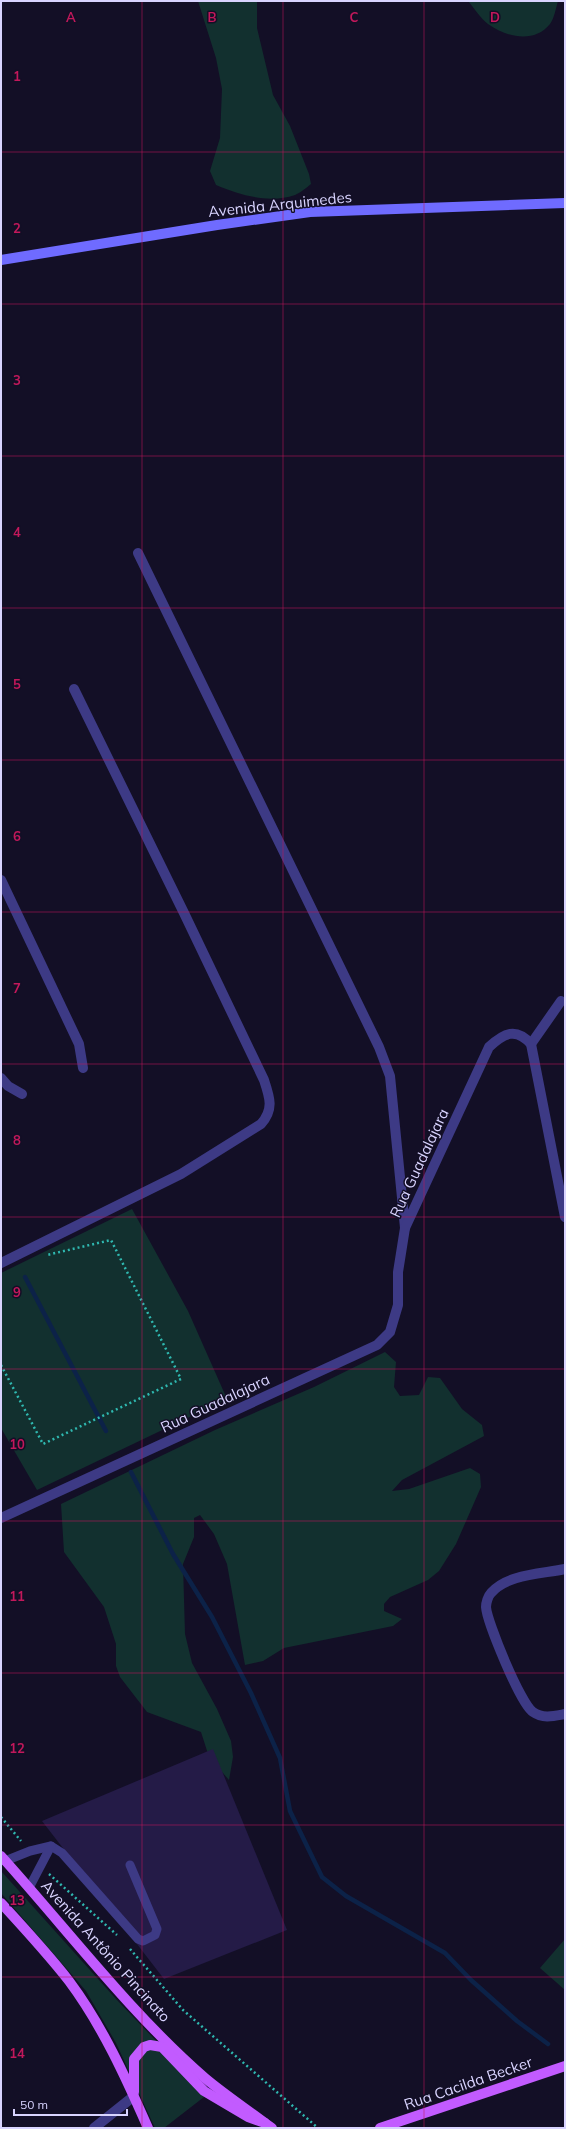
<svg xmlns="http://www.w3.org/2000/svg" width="566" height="2129" font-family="Mulish,sans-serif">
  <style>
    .green { fill: #12302f }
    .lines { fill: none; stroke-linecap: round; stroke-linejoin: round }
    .stream { stroke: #0c2248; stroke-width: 4.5 }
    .building { fill: #241b47 }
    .path { stroke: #2fb8b0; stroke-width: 2.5; stroke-dasharray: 2 3; stroke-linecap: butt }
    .service { stroke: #3d3a85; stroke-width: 9 }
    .minor { stroke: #3d3a85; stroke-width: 10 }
    .secondary { stroke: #6f6bff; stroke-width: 10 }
    .primary { stroke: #c25bff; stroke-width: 10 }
    .grid { fill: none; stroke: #c2185b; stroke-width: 1; stroke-opacity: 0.55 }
    .labels { text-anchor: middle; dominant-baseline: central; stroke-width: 3; stroke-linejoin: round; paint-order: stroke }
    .street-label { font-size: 15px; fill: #d9d4ff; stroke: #130f26 }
    .grid-label { font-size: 13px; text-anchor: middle; font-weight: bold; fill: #c2185b; stroke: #130f26; stroke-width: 3; stroke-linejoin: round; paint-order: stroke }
  </style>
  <rect width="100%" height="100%" fill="#130f26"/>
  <!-- green -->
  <g class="green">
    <path d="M198 1H257V28L273 95 290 126 309 174 311 184C306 188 300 193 295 195 269 204 240 195 216 185L210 171 220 138 222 89 216 58Z"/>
    <path d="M468 1H558C556 8 554 19 550 24 534 44 506 37 488 24 481 19 474 8 468 1Z"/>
    <path d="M132 1209 188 1311 227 1399 37 1490 1 1428V1273Z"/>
    <path d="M385 1352 396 1362 394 1387 400 1396 419 1395 428 1377 440 1378 462 1409 482 1425 484 1436 402 1480 392 1491 409 1489 470 1468 480 1474 481 1487 456 1544 439 1571 428 1580 390 1597 384 1604V1611L402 1619 393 1626 284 1648 263 1661 245 1665 227 1564 214 1534 200 1515 194 1518V1537L183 1564 185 1634 192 1663 217 1709 231 1741 233 1757 229 1780 209 1757 201 1732 147 1712 120 1677 116 1666V1644L104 1607 64 1552 61 1504 215 1430 314 1387Z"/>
    <path d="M1 1871 116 1999 162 2047 204 2097 164 2128H155L116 2043 86 1991 1 1893Z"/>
    <path d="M565 1939V1990L540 1968Z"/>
  </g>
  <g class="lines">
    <!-- stream -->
    <g class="stream">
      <path d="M25 1277 106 1431"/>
      <path d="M131 1472 173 1554 212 1617 251 1693 280 1758 290 1811 322 1877 346 1896 445 1953 471 1980 517 2021 548 2044"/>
    </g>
  </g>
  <!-- building -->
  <path class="building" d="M213 1749 287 1930 164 1979 42 1821Z"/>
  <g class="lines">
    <!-- path -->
    <g class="path">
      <path d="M1 1365 43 1444 181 1379 111 1240 47 1255"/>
      <path d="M1 1817 21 1841"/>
      <path d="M49 1874 117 1935"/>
      <path d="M130 1949 183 2010 318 2128"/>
    </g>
    <!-- service -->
    <g class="service">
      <path d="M5 1861 30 1851 51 1846 62 1853 138 1939 143 1941 155 1935 157 1929 130 1865"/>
      <path d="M29 1888 51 1846"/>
    </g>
    <!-- minor -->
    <g class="minor">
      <path d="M138 553 379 1047 390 1076 405 1228"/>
      <path d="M1 880 79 1044 83 1068"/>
      <path d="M531 1044 561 1001"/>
      <path d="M1 1078 8 1086 22 1094"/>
      <path d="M1 1263 181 1174 261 1124C274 1109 270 1098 264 1080L184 913 74 689"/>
      <path d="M1 1518 377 1345 390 1332 398 1305V1272L405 1228 489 1047C504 1033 516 1027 531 1044L565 1217"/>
      <path d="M565 1569C542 1574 507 1574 491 1593 488 1596 486 1603 486 1607 487 1622 521 1705 533 1712 543 1719 554 1716 565 1714"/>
      <path d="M94 2128 134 2096"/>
    </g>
    <!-- secondary -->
    <path class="secondary" d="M1 260 217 225 310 212 565 203"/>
    <!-- primary -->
    <g class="primary">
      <path d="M1 1856C67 1929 130 2013 205 2078 224 2094 245 2108 265 2123"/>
      <path d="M1 1903C24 1928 48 1954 69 1981 102 2025 126 2078 148 2128"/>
      <path d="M134 2092V2059L144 2047 150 2045 162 2047 204 2091 248 2117 265 2123 272 2128"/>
      <path d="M380 2128 565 2066"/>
    </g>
  </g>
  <!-- grid -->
  <path class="grid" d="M142 1V2128M283 1V2128M424 1V2128M1 152H565M1 304H565M1 456H565M1 608H565M1 760H565M1 912H565M1 1064H565M1 1217H565M1 1369H565M1 1521H565M1 1673H565M1 1825H565M1 1977H565"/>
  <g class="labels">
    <!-- street labels -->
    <g class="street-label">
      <text transform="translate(280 204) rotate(-6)">Avenida Arquimedes</text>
      <text transform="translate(419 1163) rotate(-65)">Rua Guadalajara</text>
      <text transform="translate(215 1403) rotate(-25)">Rua Guadalajara</text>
      <text transform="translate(106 1951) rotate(48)">Avenida Antônio Pincinato</text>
      <text transform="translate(468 2083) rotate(-19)">Rua Cacilda Becker</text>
    </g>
  </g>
  <g class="grid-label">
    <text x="71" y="22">A</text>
    <text x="212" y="22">B</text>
    <text x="354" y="22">C</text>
    <text x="495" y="22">D</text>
    <text x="17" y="81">1</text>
    <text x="17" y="233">2</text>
    <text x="17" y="385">3</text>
    <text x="17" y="537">4</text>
    <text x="17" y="689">5</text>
    <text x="17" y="841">6</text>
    <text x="17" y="993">7</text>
    <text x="17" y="1145">8</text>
    <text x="17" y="1297">9</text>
    <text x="17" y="1449">10</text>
    <text x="17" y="1601">11</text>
    <text x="17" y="1753">12</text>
    <text x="17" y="1905">13</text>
    <text x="17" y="2058">14</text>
  </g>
  <!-- border -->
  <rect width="566" height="2129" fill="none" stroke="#d9d4ff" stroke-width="4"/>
  <!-- scale -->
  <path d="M14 2109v6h113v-6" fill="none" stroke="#d9d4ff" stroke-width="2"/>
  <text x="20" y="2109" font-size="12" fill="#d9d4ff" stroke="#130f26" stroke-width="3" paint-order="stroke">50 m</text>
</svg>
